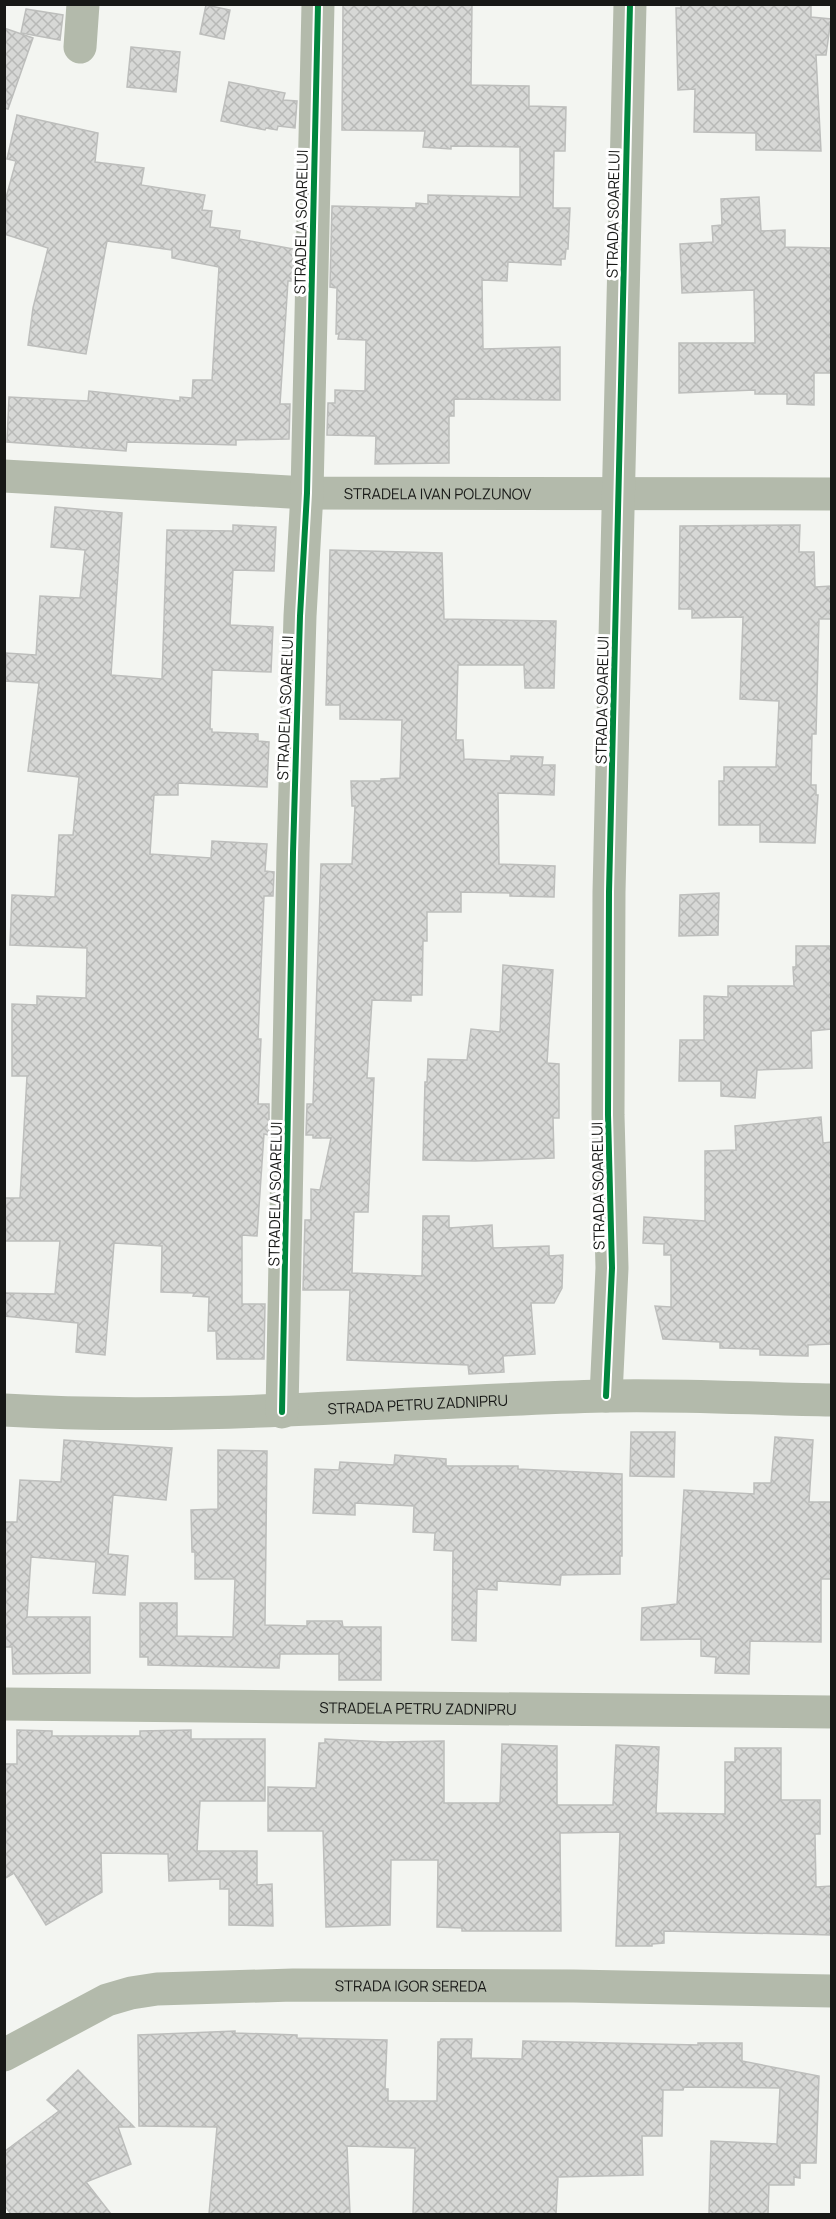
<svg xmlns="http://www.w3.org/2000/svg" width="836" height="2219" font-family="Manrope,sans-serif">
  <style>
    .building { fill: url(#building-cross-hatch); stroke: #bdbebc; stroke-width: 1.5 }
    .lines { fill: none; stroke-linecap: round; stroke-linejoin: round }
    .street { stroke: #b3baab; stroke-width: 33 }
    .cycleway-casing { stroke: #fff; stroke-width: 10 }
    .cycleway { stroke: #00873e; stroke-width: 6 }
    .labels { text-anchor: middle; dominant-baseline: central; stroke-width: 6; stroke-linejoin: round; paint-order: stroke }
    .street-label { font-size: 15px; fill: #171816; stroke: #fff }
  </style>
  <defs>
    <pattern id="building-cross-hatch" width="8" height="8" patternUnits="userSpaceOnUse" patternTransform="scale(1.5)"><rect width="8" height="8" fill="#d7d8d6"/><path d="M0 0l8 8M0 8l8-8" fill="none" stroke="#b8b9b7"/></pattern>
  </defs>
  <rect width="100%" height="100%" fill="#f3f5f1"/>
  <!-- building -->
  <g class="building">
    <path d="M343 4H472L471 85 529 86V106L566 107 565 151H554L553 208H570L568 249H566L565 259H561V265L508 262 507 281 482 280 483 349 560 347V400L454 399V416H449V463L375 464 376 436 327 435 328 403H335V390L365 391 366 340 338 339 339 334H336L337 288 330 287 332 206 416 208V203L428 204V195L520 197V147L451 146V149L423 147 425 131 342 130Z"/>
    <path d="M681 4H811V17L831 19 826 55H816L821 151 756 150V133L694 132 695 89 678 90 676 8H681Z"/>
    <path d="M206 5 230 10 224 39 200 34Z"/>
    <path d="M26 9 63 15 60 40 21 33Z"/>
    <path d="M4 28 33 38 8 109 4 108Z"/>
    <path d="M131 47 180 52 176 92 127 87Z"/>
    <path d="M229 82 285 93 283 100 297 101 295 128 278 126 277 130 266 128 265 130 221 121Z"/>
    <path d="M17 115 98 133 95 162 144 168 141 185 205 195 202 210 212 211 210 227 240 231 239 239 294 249 293 281H288L280 404H290L289 439 236 440V445L127 442 126 451 7 442 9 397 88 401 89 391 180 401V397L192 398 193 380H212L219 267 172 258V250L107 241 86 354 28 345 33 308 48 248 4 234V205L16 161 7 159Z"/>
    <path d="M759 197 761 231 785 230V247L831 248V373H814V405L787 404V394H755V390L679 393V343H755L754 290 682 293 680 244 713 242 712 226 722 225 721 199Z"/>
    <path d="M55 507 122 513 111 675 162 679 167 530 233 531V525L276 527 274 571 233 570 230 625 273 627 271 672 212 670 210 729H212V732L258 734V741L269 742 267 787 178 783V795H154L150 854 211 858 212 841 267 844 265 871 274 872 273 896H264L258 1039H261L258 1104H269V1135L264 1134 257 1236 242 1235V1304H265L264 1359H217L216 1331H208L209 1297 193 1296 194 1293 161 1292 162 1246 114 1243 105 1355 76 1352 78 1323 4 1316V1293L55 1294 60 1241H4V1198H20L27 1076H12V1004L37 1005V996L86 998 87 948 10 945 12 895 55 897 59 835H73L79 777 28 771 39 683 5 681 6 653 36 655 40 596 80 598 85 550 51 547Z"/>
    <path d="M800 525 799 552H814L815 587 831 586V619H819L816 734H812L811 785H816V795H818L815 843 760 842V825H719V781H724V767H776L779 701 740 699 743 617 692 618V609H679L680 526Z"/>
    <path d="M330 550 442 553 444 619 556 621 554 688H525L524 665H458L456 740H463L464 759 511 761V756L543 757 542 765H555L554 795 498 793 499 864 555 866 554 897 510 896V893L461 892V912H427V941H423L422 995H411V1001L372 1000 367 1078H374L368 1212H354L352 1273 422 1276 423 1216H449V1228L492 1225 493 1248 549 1246V1256L563 1255 562 1288 554 1303H531L535 1354 503 1356 504 1372 469 1374 468 1365 347 1360 350 1290H303L305 1220H311V1189L320 1190 331 1138H313V1135H306L307 1104H313L321 864H352L355 806H352L351 781H381V779L400 778 402 720 340 719V705H326Z"/>
    <path d="M719 893 718 935 679 936 680 895Z"/>
    <path d="M796 946H831V1029L811 1031 812 1068 757 1070 755 1098 721 1096V1081H679L680 1040H704V996L728 997V986H794L793 967H796Z"/>
    <path d="M503 965 553 970 547 1063 559 1064V1118H553L554 1158 475 1161 423 1160 425 1082H427L428 1059 467 1060 471 1029 500 1032Z"/>
    <path d="M821 1117 823 1143 831 1142V1344L808 1345V1356L760 1355V1349L720 1348V1342L663 1339 655 1306 671 1307V1255H664V1244L643 1243 644 1217 705 1221V1151L736 1150 735 1126Z"/>
    <path d="M631 1432H675L674 1477 630 1476Z"/>
    <path d="M775 1437 813 1440 809 1502H831V1579H821V1642L750 1641 749 1674 715 1673 716 1657 701 1656V1639L641 1640 642 1608 677 1604 684 1490 754 1494V1483H771Z"/>
    <path d="M64 1440 172 1448 166 1500 113 1495 108 1554 128 1556 125 1595 93 1593 96 1562 31 1557 27 1617H90V1673L13 1674 12 1647H4V1522H17L20 1480 61 1482Z"/>
    <path d="M218 1450 267 1451 265 1625 307 1626V1621H342L343 1627H381V1680H339V1654H280L279 1668 148 1665V1657H140V1603H177V1636L233 1637 235 1579H195V1552H192L191 1510 218 1509Z"/>
    <path d="M395 1455 446 1459V1466H518V1469L622 1474V1556H620V1574L561 1575 560 1585 497 1581V1590L477 1589 476 1641 452 1640 453 1551 434 1550 435 1533 413 1532 414 1506 355 1503V1515L313 1513 315 1469 339 1470 340 1462 394 1465Z"/>
    <path d="M17 1730 52 1731V1736H140V1731L191 1730V1739H265V1801H200L197 1851H257V1885L272 1884 273 1926 229 1925V1889H220V1879L169 1881 168 1854 101 1853 102 1892 46 1925 14 1873 4 1879V1764H17Z"/>
    <path d="M325 1739 385 1742 444 1741V1803H500L502 1744 557 1746V1805H613L616 1745 659 1747 656 1813 725 1814V1762H735V1748H781V1800H820V1834H815L816 1887 831 1886V1935L664 1931V1943L652 1944V1946H616L620 1832 560 1833 561 1931H462V1928L437 1927 438 1860H391L390 1925 326 1927 323 1831H268V1787L316 1788 319 1743H325Z"/>
    <path d="M235 2031V2033L297 2035V2038L387 2040 385 2089H388V2101H437L438 2042H440L441 2039H472L471 2058 522 2059 523 2041 698 2045V2043H742V2061L819 2076 816 2163H800V2178L794 2177V2185H769L768 2214H709L711 2141 777 2144 780 2088 684 2087 683 2090H663L662 2136H642L643 2175 558 2177 556 2214H413L415 2148 347 2146 350 2214H209L217 2127 139 2126 138 2035Z"/>
    <path d="M78 2070 134 2127H118L131 2164 86 2182 111 2214H11L4 2205V2152L59 2111 47 2100Z"/>
  </g>
  <g class="lines">
    <!-- street -->
    <g class="street">
      <path d="M80 47 83 4"/>
      <path id="s1" d="M4 476 307 493 832 494"/>
      <path d="M606 1396 612 1268 608 1115 609 892 630 4"/>
      <path id="s2" d="M4 1410C205 1422 404 1401 604 1396 680 1394 756 1399 832 1400"/>
      <path d="M282 1412 293 853 300 616 307 493 318 4"/>
      <path id="s3" d="M4 1704 832 1712"/>
      <path id="s4" d="M4 2055 107 2000 131 1993 157 1989 293 1985 574 1986 832 1991"/>
    </g>
    <!-- cycleway casing -->
    <g class="cycleway-casing">
      <g id="cycleway">
        <path d="M606 1396 612 1268 608 1115 609 892 630 4"/>
        <path d="M282 1412 293 853 300 616 307 493 318 4"/>
      </g>
    </g>
    <!-- cycleway -->
    <use href="#cycleway" class="cycleway"/>
  </g>
  <g class="labels">
    <!-- street labels -->
    <g class="street-label">
      <text transform="translate(613 214) rotate(-89)">STRADA SOARELUI</text>
      <text transform="translate(301 222) rotate(-89)">STRADELA SOARELUI</text>
      <text stroke="none"><textPath href="#s1" startOffset="434">STRADELA IVAN POLZUNOV</textPath></text>
      <text transform="translate(602 700) rotate(-89)">STRADA SOARELUI</text>
      <text transform="translate(285 708) rotate(-88)">STRADELA SOARELUI</text>
      <text transform="translate(598 1186) rotate(-91)">STRADA SOARELUI</text>
      <text transform="translate(275 1194) rotate(-89)">STRADELA SOARELUI</text>
      <text stroke="none"><textPath href="#s2" startOffset="414">STRADA PETRU ZADNIPRU</textPath></text>
      <text stroke="none"><textPath href="#s3" startOffset="414">STRADELA PETRU ZADNIPRU</textPath></text>
      <text stroke="none"><textPath href="#s4" startOffset="422">STRADA IGOR SEREDA</textPath></text>
    </g>
  </g>
  <!-- border -->
  <rect width="836" height="2219" fill="none" stroke="#171816" stroke-width="12"/>
</svg>
